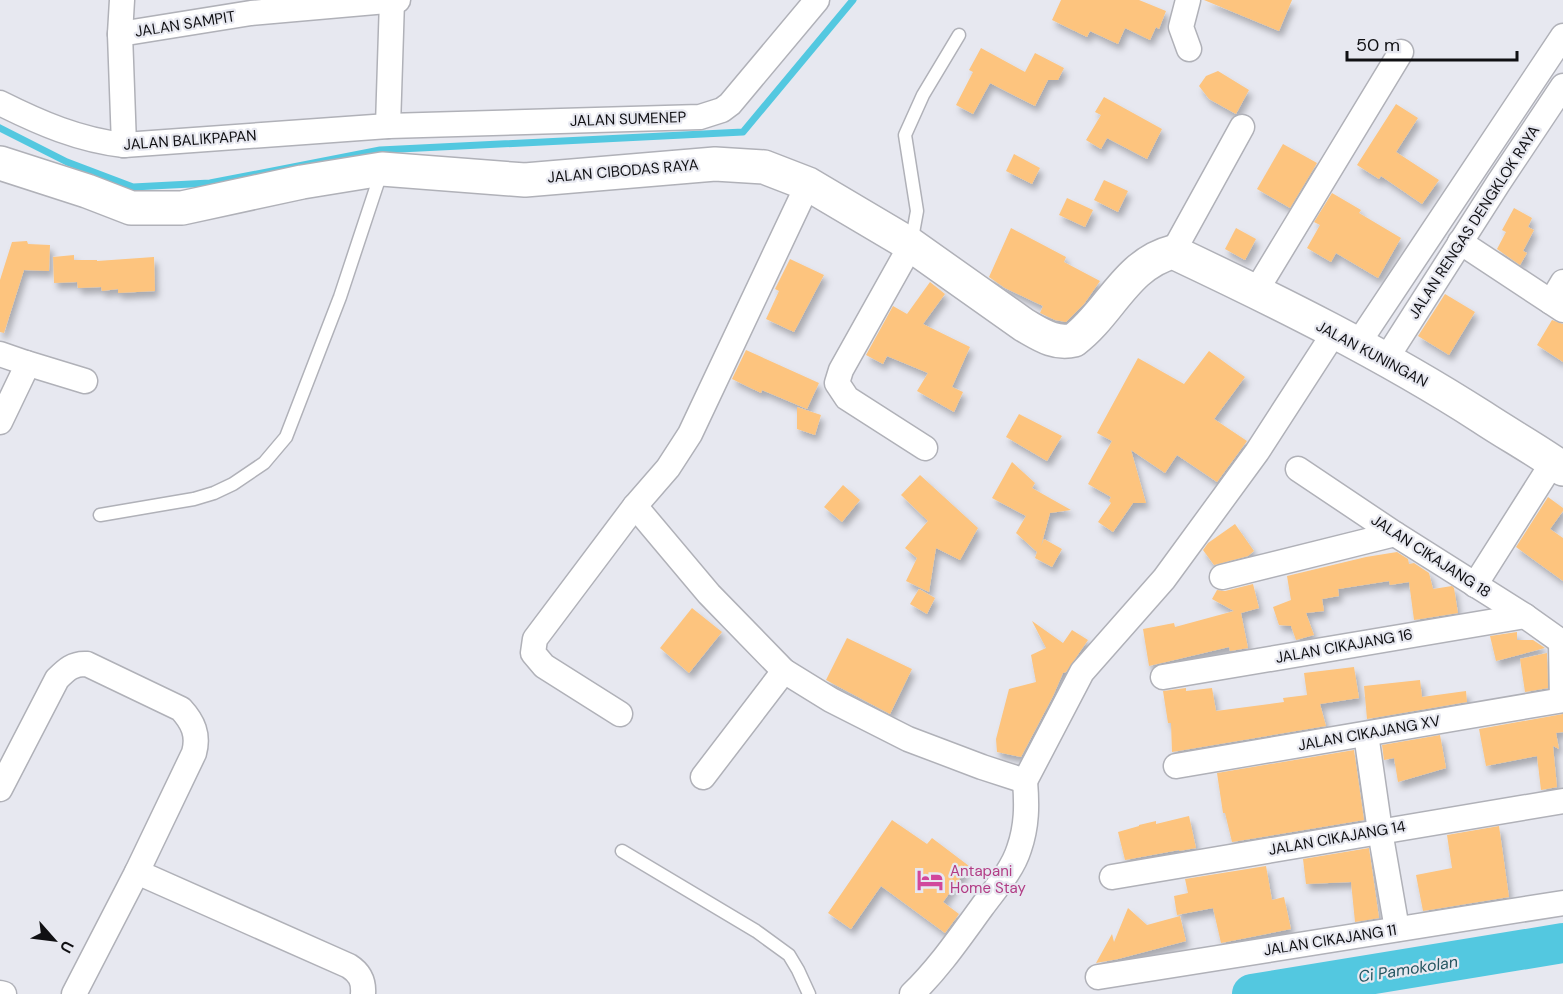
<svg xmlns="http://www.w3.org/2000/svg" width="1563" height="994" font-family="'DM Sans',sans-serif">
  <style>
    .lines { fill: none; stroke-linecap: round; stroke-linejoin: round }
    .stream { stroke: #53c8e0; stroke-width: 7 }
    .river { stroke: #53c8e0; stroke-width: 40 }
    .building { fill: #fdc47e; filter: url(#shadow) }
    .lane-casing { stroke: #b0b1b8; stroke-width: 15 }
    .street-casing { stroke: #b0b1b8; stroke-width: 27 }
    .secondary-casing { stroke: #b0b1b8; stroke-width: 36 }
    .lane { stroke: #fff; stroke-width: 12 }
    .street { stroke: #fff; stroke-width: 24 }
    .secondary { stroke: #fff; stroke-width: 33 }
    .labels { text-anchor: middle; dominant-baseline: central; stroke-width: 4.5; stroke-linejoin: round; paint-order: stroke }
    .street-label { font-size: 15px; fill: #101013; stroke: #e7e8f0 }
    .hotel-label { font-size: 15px; fill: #b23c85; stroke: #e7e8f0; text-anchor: start }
    .water-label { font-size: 16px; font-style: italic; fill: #22545f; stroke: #e7e8f0 }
  </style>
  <defs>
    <filter id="shadow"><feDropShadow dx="3.5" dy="6" stdDeviation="3" flood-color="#0004"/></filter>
  </defs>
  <rect width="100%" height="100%" fill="#e7e8f0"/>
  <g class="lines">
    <!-- stream -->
    <path class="stream" d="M0 128 67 162 133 187 210 183 380 150 743 132 853 0"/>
    <!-- river -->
    <path class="river" d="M1252 994 1563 943"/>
  </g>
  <!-- building -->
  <g class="building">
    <path d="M1061 0H1139L1166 11 1159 29 1156 27 1150 40 1125 28 1118 44 1090 31 1087 37 1052 20Z"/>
    <path d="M1204 0H1292L1279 31Z"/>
    <path d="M981 48 1025 72 1035 53 1064 68 1058 80H1048L1035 106 990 83 973 114 956 105 973 72 969 70Z"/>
    <path d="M1218 71 1249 90 1236 114 1209 99 1199 86 1206 76Z"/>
    <path d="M1104 97 1162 129 1147 159 1107 138 1101 149 1086 140 1101 115 1095 112Z"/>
    <path d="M1396 104 1418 118 1396 152 1439 180 1422 204 1381 176 1379 179 1357 165Z"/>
    <path d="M1283 144 1317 163 1290 208 1257 189Z"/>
    <path d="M1014 154 1040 168 1032 184 1006 171Z"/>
    <path d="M1104 180 1128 191 1118 212 1094 200Z"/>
    <path d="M1332 193 1361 210 1359 213 1401 238 1378 278 1336 253 1331 262 1307 248 1320 225 1314 222Z"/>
    <path d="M1067 198 1093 210 1085 227 1059 215Z"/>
    <path d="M1514 208 1532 218 1528 227 1534 230 1523 251 1527 253 1520 265 1497 249 1506 232 1502 230Z"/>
    <path d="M1011 228 1066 257 1064 262 1100 281 1084 304 1066 322 1055 320 1040 313 1043 306 1005 288 989 277Z"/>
    <path d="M1236 228 1256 239 1245 260 1225 249Z"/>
    <path d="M27 241 28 244 50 245 49 271 24 270 4 333 0 332V280L12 242Z"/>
    <path d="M74 255V260H97V261L154 257 155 291 118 293V289L102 291 101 287 78 288 77 282 54 283 53 257Z"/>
    <path d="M790 259 824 275 794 332 766 319 779 291 775 289Z"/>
    <path d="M930 282 945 294 923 324 970 347 952 387 963 392 954 412 917 391 928 373 887 356 883 364 866 355 893 306 907 314Z"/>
    <path d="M1445 294 1475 312 1449 355 1418 336Z"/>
    <path d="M1552 320 1563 324V362L1537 345Z"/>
    <path d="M746 350 819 383 807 409 762 390 761 393 732 379Z"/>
    <path d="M1209 351 1245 377 1214 419 1247 441 1217 482 1177 455 1165 473 1131 450 1146 503H1133L1113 532 1098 522 1111 503 1109 501 1111 497 1088 484 1112 441 1097 433 1138 358 1184 384Z"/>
    <path d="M797 407 821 415 815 435 797 429Z"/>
    <path d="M1019 414 1062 436 1047 461 1006 437Z"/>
    <path d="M1012 462 1035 483 1032 488 1071 510 1050 513 1041 546 1044 539 1062 549 1052 567 1035 558 1037 552 1016 533 1026 516 992 498Z"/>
    <path d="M920 475 978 528 960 560 936 548 929 592 906 581 917 558 905 548 928 521 901 495Z"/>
    <path d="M843 485 860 500 842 522 824 507Z"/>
    <path d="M1548 497 1563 508V511L1550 529 1563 538V581L1516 547Z"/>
    <path d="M1235 524 1254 551 1248 556 1214 565 1203 550 1208 543Z"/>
    <path d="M1397 552 1408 559 1409 564 1414 563 1429 573 1433 589 1452 586 1454 588 1458 613 1414 620 1409 582 1390 585 1389 581 1338 589 1339 596 1322 599 1324 611 1306 613 1314 635 1296 640 1291 626 1279 625 1273 607 1291 600 1287 576 1366 557Z"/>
    <path d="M1253 584 1259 608 1241 613 1248 648 1230 651 1229 647 1149 666 1143 629 1174 623 1175 627 1234 611 1212 599 1217 590 1225 591Z"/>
    <path d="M919 589 935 598 927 614 910 604Z"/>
    <path d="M692 608 722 632 689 673 660 648Z"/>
    <path d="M1032 621 1063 643 1072 630 1088 640 1066 672 1063 673 1053 696 1021 757 997 752 996 739 1009 689 1036 682 1031 655 1046 648Z"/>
    <path d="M1517 632V640H1533L1545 648 1496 661 1490 636Z"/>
    <path d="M847 638 912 669 890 714 826 680Z"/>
    <path d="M1547 653 1548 688 1525 692 1520 659Z"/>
    <path d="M1354 667 1359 698 1320 704 1326 726 1172 752 1171 723H1168L1163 691 1186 688V691L1212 688 1216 711 1284 702 1283 698 1307 695 1304 673Z"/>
    <path d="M1420 680 1422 697 1466 691 1467 702 1367 719 1364 686Z"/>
    <path d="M1563 714V732L1556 733 1559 749 1553 746 1557 787 1541 790 1537 756 1486 766 1479 729Z"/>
    <path d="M1440 735 1446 768 1398 782 1394 758 1384 760 1382 745Z"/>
    <path d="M1354 750 1364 820 1232 842 1225 813H1223L1217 773Z"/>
    <path d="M1189 816 1196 848 1179 851V850L1125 860 1118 832 1139 826V825L1156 821V824Z"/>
    <path d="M892 820 927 844 932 838 969 866 943 902 959 914 945 933 881 886 851 929 828 913Z"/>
    <path d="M1499 826 1509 897 1423 911 1416 875 1452 868 1447 835Z"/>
    <path d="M1369 848 1379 918 1355 922 1351 882 1306 884 1303 859Z"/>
    <path d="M1266 866 1272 900 1284 897 1291 929 1221 943 1213 908 1177 915 1174 896 1188 893 1185 879Z"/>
    <path d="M1128 908 1147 925 1180 916 1186 941 1118 959 1096 963 1112 934 1114 942Z"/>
  </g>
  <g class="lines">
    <!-- lane casing -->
    <g class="lane-casing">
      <g id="lane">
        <path d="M911 244 917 211 905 135 923 95 959 35"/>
        <path d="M100 515 194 499 214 493 233 484 264 463 286 437 340 297 381 173"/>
        <path d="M622 851 756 931 789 955 798 970 809 994"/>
      </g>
    </g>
    <!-- street casing -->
    <g class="street-casing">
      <g id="street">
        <path d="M122 0 120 34 124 145"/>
        <path d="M1188 0 1181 27 1189 49"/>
        <path d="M120 34 251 13 398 0"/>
        <path d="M0 103C40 123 79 140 124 145L388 126 700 117 722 110 730 104 817 0"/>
        <path d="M388 126 392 0"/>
        <path d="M1460 242 1563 310"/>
        <path d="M911 245 841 370 837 383 847 398 925 448"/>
        <path d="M1173 252 1242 127"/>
        <path d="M1256 291 1401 52"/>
        <path d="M1551 302 1563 282"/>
        <path d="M1357 345 1563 36"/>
        <path d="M0 354 26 363 23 374 0 422"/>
        <path d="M1386 359 1499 182 1563 86"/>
        <path d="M26 363 85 381"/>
        <path d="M1298 469 1395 534 1525 616 1563 643"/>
        <path d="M635 506 709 594 784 671 831 700 908 739 982 767 1025 781 1082 672 1164 579 1257 452 1334 333"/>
        <path d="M1222 577 1395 534"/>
        <path d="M1475 585 1553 462"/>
        <path d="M1561 642 1562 700"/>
        <path d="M1163 677 1525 616"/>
        <path d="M620 714 544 666 533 653 535 639 635 506 668 468 690 434 808 184"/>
        <path d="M1366 734 1380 831 1397 929"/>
        <path d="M1176 766 1563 700"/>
        <path d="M703 777 784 671"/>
        <path d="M0 789 57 679C66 670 73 663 87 664L181 709C193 722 199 735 194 753L137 872 74 994"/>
        <path d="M137 872 349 966C360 973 364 981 363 994"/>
        <path d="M1112 877 1563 801"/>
        <path d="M1098 977 1563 903"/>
        <path d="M0 993 4 994"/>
        <path d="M912 994C939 968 960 937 982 907 995 889 1012 871 1019 849 1027 826 1027 805 1025 781"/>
      </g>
    </g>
    <!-- secondary casing -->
    <g class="secondary-casing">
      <path id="secondary" d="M0 163 87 191 131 208H182L302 182 382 169 525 180 715 164 764 167 808 184 911 245 1024 325C1040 334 1055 345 1074 340 1110 313 1126 264 1173 252 1279 302 1384 354 1482 417 1509 435 1537 450 1563 469"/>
    </g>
    <!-- lane -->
    <use href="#lane" class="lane"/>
    <!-- street -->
    <use href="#street" class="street"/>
    <!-- secondary -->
    <use href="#secondary" class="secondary"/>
  </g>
  <!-- icons -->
  <defs>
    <g id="hotel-bare" transform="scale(2.07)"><path d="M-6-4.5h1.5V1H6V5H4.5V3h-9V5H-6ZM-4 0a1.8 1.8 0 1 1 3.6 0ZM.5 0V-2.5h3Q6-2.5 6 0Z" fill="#d1479c" stroke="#e7e8f0" stroke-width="2.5" paint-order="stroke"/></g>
  </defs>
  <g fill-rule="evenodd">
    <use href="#hotel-bare" x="930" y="880"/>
  </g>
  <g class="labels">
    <!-- street labels -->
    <g class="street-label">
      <text transform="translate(185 24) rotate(-9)">JALAN SAMPIT</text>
      <text transform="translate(628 119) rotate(-2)">JALAN SUMENEP</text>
      <text transform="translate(190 140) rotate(-4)">JALAN BALIKPAPAN</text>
      <text transform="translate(623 171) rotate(-5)">JALAN CIBODAS RAYA</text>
      <text transform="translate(1474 222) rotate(-57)">JALAN RENGAS DENGKLOK RAYA</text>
      <text transform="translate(1372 354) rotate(28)">JALAN KUNINGAN</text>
      <text transform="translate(1431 556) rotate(33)">JALAN CIKAJANG 18</text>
      <text transform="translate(1344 646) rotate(-10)">JALAN CIKAJANG 16</text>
      <text transform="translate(1369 733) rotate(-10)">JALAN CIKAJANG XV</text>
      <text transform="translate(1337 838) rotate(-10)">JALAN CIKAJANG 14</text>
      <text transform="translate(1330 940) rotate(-9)">JALAN CIKAJANG 11</text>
    </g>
    <!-- hotel labels -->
    <g class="hotel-label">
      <text x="950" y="871">Antapani<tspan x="950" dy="17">Home Stay</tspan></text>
    </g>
    <!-- water labels -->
    <g class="water-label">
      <text transform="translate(1408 969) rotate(-9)">Ci Pamokolan</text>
    </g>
  </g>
  <!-- north arrow -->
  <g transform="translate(54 940) rotate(118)" stroke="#e7e8f0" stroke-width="4.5" paint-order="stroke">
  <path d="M0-4.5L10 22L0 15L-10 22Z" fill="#101013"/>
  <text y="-9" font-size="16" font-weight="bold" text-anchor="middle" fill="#101013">U</text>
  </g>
  <!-- scale -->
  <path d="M1347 51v9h170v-9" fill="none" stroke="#101013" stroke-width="3"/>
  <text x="1356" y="51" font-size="18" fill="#101013" stroke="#e7e8f0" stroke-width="4.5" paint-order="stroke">50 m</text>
</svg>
